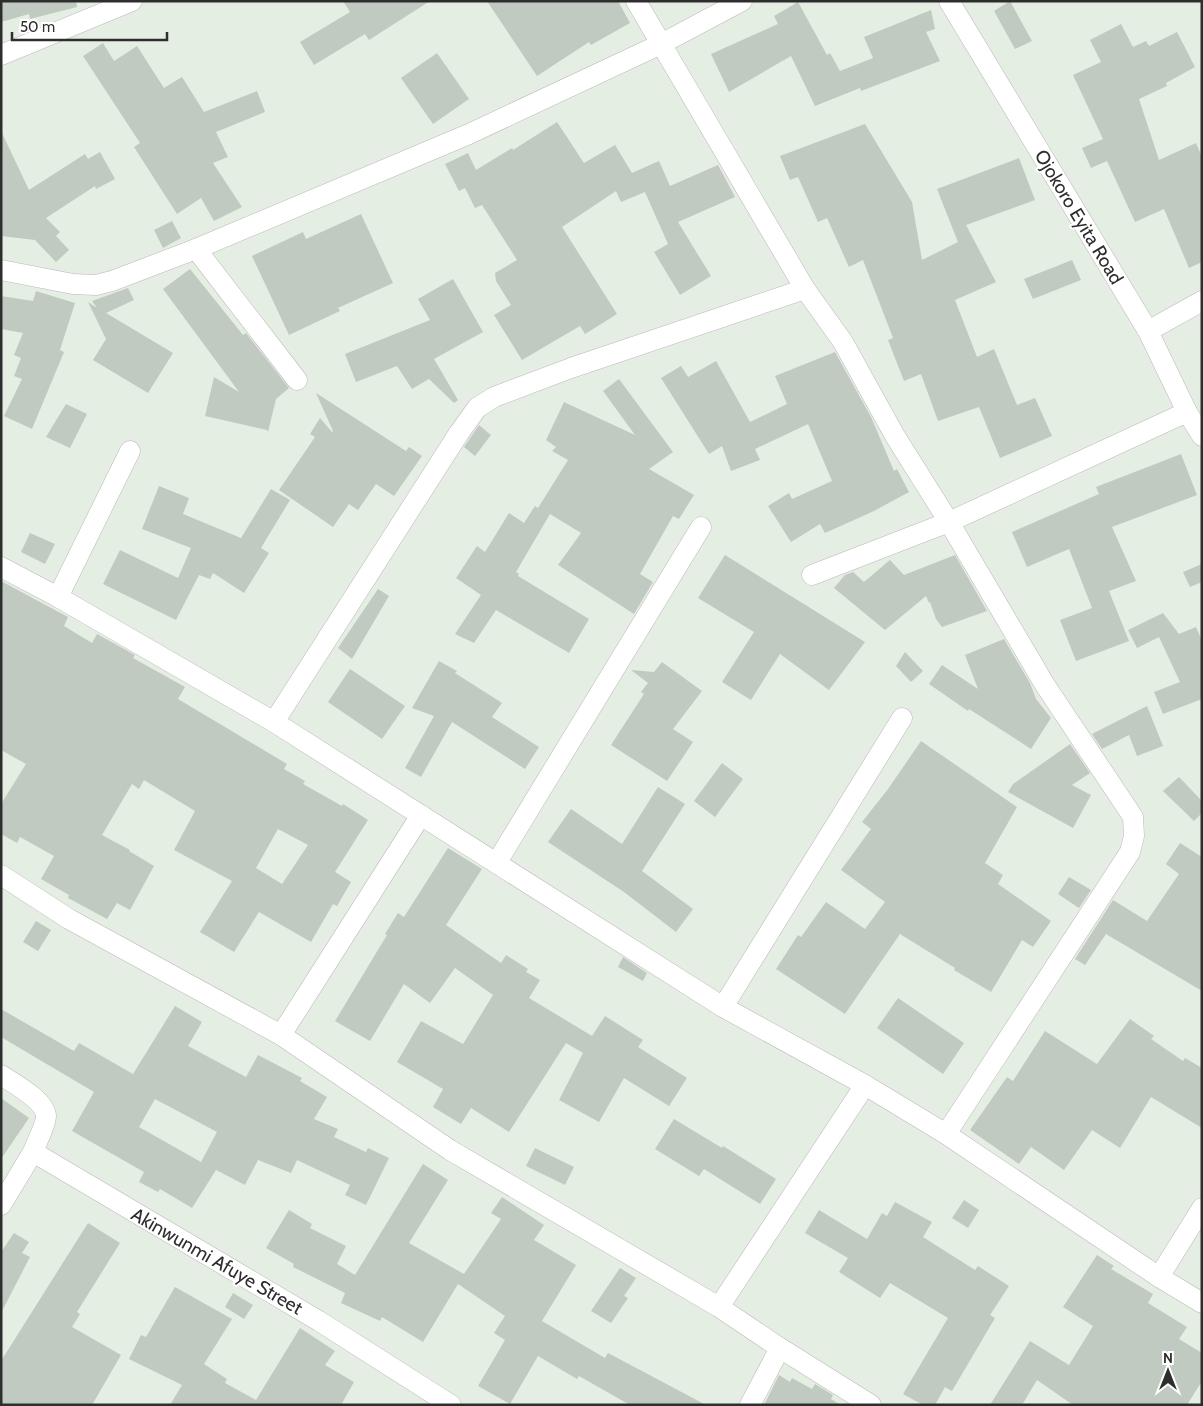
<svg xmlns="http://www.w3.org/2000/svg" width="1203" height="1406" font-family="Cabin,sans-serif">
  <style>
    .building { fill: #c1cac1; fill-rule: evenodd }
    .lines { fill: none; stroke-linecap: round; stroke-linejoin: round }
    .minor-casing { stroke: #c0b5c0; stroke-width: 21 }
    .minor { stroke: #fff; stroke-width: 20 }
    .labels { text-anchor: middle; dominant-baseline: central; stroke-width: 4; stroke-linejoin: round; paint-order: stroke }
    .street-label { font-size: 19px; fill: #2e2e2e; stroke: #fff }
  </style>
  <rect width="100%" height="100%" fill="#e4eee2"/>
  <!-- building -->
  <g class="building">
    <path d="M1 1H76L77 7 30 19 29 14 1 22Z"/>
    <path d="M343 1H430L369 40 365 34 314 65 300 42 350 12Z"/>
    <path d="M487 1H618L630 23 591 45 589 42 537 76Z"/>
    <path d="M1010 1 1032 41 1015 49 994 11Z"/>
    <path d="M798 2 827 55 830 53 840 71 873 58 864 37 931 10 935 29 926 32 940 61 861 91 860 88 815 106 791 56 729 92 711 54 778 24 774 16Z"/>
    <path d="M1121 24 1133 47 1146 41 1149 46 1177 32 1195 67 1166 83 1167 86 1139 99 1159 160 1196 143 1202 157V262L1189 268 1164 209 1135 222 1107 161 1091 168 1082 148 1103 139 1073 75 1101 62 1090 40Z"/>
    <path d="M103 43 114 61 137 46 164 88 182 77 204 112 257 91 265 112 216 132 228 157 213 163 242 207 214 221 201 198 177 214 134 147 140 143 83 56Z"/>
    <path d="M437 53 469 99 433 124 401 78Z"/>
    <path d="M557 122 584 163 615 145 632 173 659 161 670 186 718 165 735 197 678 222 711 276 680 295 654 252 668 244 645 192 621 202 616 191 562 227 617 314 585 334 580 326 522 360 494 315 511 305 496 281 495 273 517 260 482 205 475 208 465 188 459 191 445 164 468 153 476 170 512 148 513 150Z"/>
    <path d="M865 124 912 202 922 260 958 242 937 189 1019 158 1035 200 966 225 996 282 955 300 977 357 994 349 1017 405 1035 398 1052 436 1000 458 979 407 938 421 921 374 904 381 888 340 893 338 863 260 849 267 827 218 818 222 798 177 790 180 780 156Z"/>
    <path d="M1 131 29 190 85 154 88 159 100 152 115 179 96 189 95 186 46 218 60 232 56 236 69 250 56 262 35 240 1 236Z"/>
    <path d="M361 214 393 283 338 308 340 311 289 335 252 256 303 232 306 239Z"/>
    <path d="M172 221 181 238 163 248 154 230Z"/>
    <path d="M1072 260 1081 280 1033 299 1024 279Z"/>
    <path d="M190 269 243 335 246 333 289 388 276 399 268 432 267 430 205 416 214 377 239 392 163 289Z"/>
    <path d="M453 279 483 332 434 359 458 400 454 403 429 379 412 389 397 366 356 382 345 354 430 320 418 299Z"/>
    <path d="M128 288 134 300 106 313 173 353 148 393 93 360 106 339 88 302 97 308 92 301Z"/>
    <path d="M36 291 75 303 60 350 64 352 32 429 4 416 22 379 14 376 21 358 14 355 23 333 1 329V296L33 301Z"/>
    <path d="M835 352 871 417 894 471 897 469 909 492 874 511 825 533 820 524 791 542 768 506 789 493 792 499 832 481 808 424 755 449 760 460 731 471 722 446 709 454 661 378 681 366 688 377 716 361 750 422 787 404 775 376Z"/>
    <path d="M619 379 673 452 649 469 694 495 679 519 673 516 640 574 653 582 634 614 558 565 581 533 550 514 516 572 519 574 518 576 589 619 569 653 496 610 474 643 455 634 481 595 456 578 477 546 485 552 509 513 524 523 535 506 538 508 568 460 552 451 556 447 546 440 564 402 635 435 603 391Z"/>
    <path d="M316 393 406 451 409 447 422 456 394 496 376 484 358 510 349 504 333 527 279 490 315 437 310 434 320 418 332 432 333 431Z"/>
    <path d="M66 404 87 414 70 448 46 437Z"/>
    <path d="M479 425 491 435 475 456 464 447Z"/>
    <path d="M1181 454 1197 495 1112 527 1136 581 1109 591 1129 641 1076 661 1060 620 1092 608 1069 549 1027 567 1012 532 1099 494 1096 487Z"/>
    <path d="M159 486 189 498 183 514 241 538 271 489 290 500 261 548 269 553 244 593 213 573 210 579 199 575 176 620 103 584 120 550 178 578 191 548 142 529Z"/>
    <path d="M30 533 55 544 45 564 21 552Z"/>
    <path d="M725 555 865 642 829 690 780 654 751 700 722 682 754 632 698 598Z"/>
    <path d="M955 555 987 611 942 627 936 619 930 602 929 603 926 596 885 630 834 588 845 575 853 572 864 582 890 560 904 575Z"/>
    <path d="M1202 564V582L1190 587 1183 572Z"/>
    <path d="M1 581 68 617 64 626 92 643 97 634 135 655 133 658 185 687 178 699 287 764 284 769 305 781 303 784 342 806 343 804 368 820 335 872 351 882 337 906 333 904 311 942 259 912 234 952 200 932 232 881 174 850 195 811 144 780 139 789 132 784 102 835 130 850 129 851 154 866 130 910 117 903 107 919 68 898 69 895 41 879 54 856 20 837 17 843 1 834V804L26 764 1 750ZM278 829 308 845 282 884 256 868Z"/>
    <path d="M378 589 389 596 352 659 338 648Z"/>
    <path d="M1163 613 1179 634 1196 627 1202 641V699L1163 714 1154 692 1180 682 1159 637 1137 648 1128 630Z"/>
    <path d="M1004 639 1030 683 1036 699 1051 718 1031 749 969 709 968 711 929 684 942 665 978 689 965 655Z"/>
    <path d="M905 652 923 671 911 682 896 666Z"/>
    <path d="M439 661 457 671 455 673 502 703 492 717 539 747 525 769 452 722 421 777 405 768 434 716 412 708Z"/>
    <path d="M662 662 702 691 673 729 693 742 667 781 611 745 644 694 641 692 648 683 631 670 654 672Z"/>
    <path d="M350 669 405 706 382 739 328 702Z"/>
    <path d="M1147 706 1163 746 1137 756 1129 735 1102 749 1092 734Z"/>
    <path d="M921 741 1017 807 985 863 1003 875 998 884 1051 921 1033 947 1022 940 991 992 954 970 955 968 900 934 845 1014 776 969 798 935 801 937 826 902 865 929 885 902 841 870 871 829 862 822 888 789Z"/>
    <path d="M1070 744 1090 773 1072 785 1091 795 1073 828 1008 792 1013 784Z"/>
    <path d="M722 763 743 779 715 817 694 801Z"/>
    <path d="M1179 777 1202 801V813L1194 821 1163 791Z"/>
    <path d="M658 787 685 804 642 871 693 909 676 932 624 892 548 842 571 809 622 844Z"/>
    <path d="M1180 843 1202 857V991L1106 934 1085 965 1075 959 1113 900 1147 921 1179 874 1166 864Z"/>
    <path d="M448 848 482 869 446 925 501 963 506 955 528 969 526 972 540 980 529 998 592 1036 605 1016 643 1040 638 1047 687 1078 669 1106 624 1078 599 1122 559 1100 583 1053 566 1043 509 1132 471 1108 461 1124 433 1107 443 1089 397 1062 421 1021 463 1044 493 995 455 968 430 1003 404 984 370 1041 335 1021 387 935 385 934 398 913 404 917Z"/>
    <path d="M1069 877 1091 890 1079 908 1058 894Z"/>
    <path d="M36 921 51 930 38 951 23 942Z"/>
    <path d="M623 957 647 973 643 981 618 967Z"/>
    <path d="M898 998 964 1043 943 1074 877 1028Z"/>
    <path d="M175 1006 202 1022 188 1046 246 1077 258 1055 302 1078 300 1081 327 1097 314 1119 338 1129 334 1137 366 1152 368 1148 389 1158 366 1205 345 1195 350 1185 297 1160 291 1173 258 1160 245 1185 216 1170 192 1208 160 1189 158 1192 139 1182 144 1172 72 1131 94 1092 1 1037V1009L74 1051 79 1043 133 1074ZM155 1099 217 1132 201 1162 139 1127Z"/>
    <path d="M1130 1019 1154 1036 1151 1039 1183 1061 1185 1058 1202 1068V1128L1151 1097 1120 1148 1092 1130 1064 1170 1031 1147 1019 1164 970 1130 1007 1077 1013 1081 1045 1031 1097 1064Z"/>
    <path d="M1 1098 29 1118 1 1159Z"/>
    <path d="M674 1119 722 1148 723 1146 776 1179 760 1204 704 1169 699 1176 655 1149Z"/>
    <path d="M535 1148 574 1167 565 1185 526 1166Z"/>
    <path d="M423 1164 448 1180 409 1243 464 1274 501 1219 491 1213 502 1197 544 1225 534 1240 576 1265 542 1321 605 1358 608 1353 706 1405H630L579 1376 577 1379 538 1356 510 1404 478 1386 505 1340 494 1333 505 1316 458 1284 423 1342 382 1317 380 1321 341 1303 345 1293 293 1267 294 1264 266 1248 289 1210 312 1224 310 1228 346 1246 337 1264 355 1275Z"/>
    <path d="M964 1200 979 1210 968 1228 952 1218Z"/>
    <path d="M895 1202 932 1222 923 1237 975 1270 978 1266 1009 1286 990 1315 995 1318 952 1391 945 1387 935 1405H923L903 1394 948 1318 890 1283 880 1298 839 1272 848 1258 805 1233 819 1210 867 1239 882 1213 887 1216Z"/>
    <path d="M88 1223 120 1243 77 1312 80 1314 72 1327 121 1355 92 1405H1V1361Z"/>
    <path d="M14 1233 29 1242 22 1253 30 1257 1 1313V1252Z"/>
    <path d="M1097 1255 1114 1266 1111 1269 1153 1294 1148 1303 1187 1327 1179 1339 1202 1353V1381L1187 1405H1073L1037 1380 1022 1405H990L1030 1341 1069 1365 1093 1326 1063 1307Z"/>
    <path d="M620 1268 636 1278 624 1296 628 1298 611 1323 591 1311Z"/>
    <path d="M175 1287 232 1319 204 1364 227 1379 225 1383 256 1400 300 1328 335 1351 325 1365 354 1382 341 1405H170L182 1385 129 1359 141 1335 146 1337Z"/>
    <path d="M233 1293 253 1305 244 1319 225 1307Z"/>
    <path d="M779 1375 790 1382 792 1378 812 1389 815 1384 833 1395 831 1399 841 1405H764Z"/>
  </g>
  <g class="lines">
    <!-- minor casing -->
    <g class="minor-casing">
      <g id="minor">
        <path d="M636 1 805 289 843 342 895 436 949 522 1045 685 1133 817 1134 836 1130 852 946 1134"/>
        <path d="M949 1 1148 331 1187 412 1202 436"/>
        <path d="M1 55 132 1"/>
        <path d="M196 249 297 380"/>
        <path d="M1 270 73 284 96 285 112 281 196 249 469 134 661 44 742 1"/>
        <path d="M1148 331 1202 301"/>
        <path d="M1 567 58 597 274 722 723 1007 865 1085 946 1134 1159 1277 1202 1303"/>
        <path d="M812 575 949 522 1187 412"/>
        <path d="M58 597 130 451"/>
        <path d="M274 722 459 433 477 408 494 397 571 368 805 289"/>
        <path d="M497 862 701 527"/>
        <path d="M1 875 69 919 281 1035 450 1150 719 1307 780 1348 871 1405"/>
        <path d="M723 1007 902 718"/>
        <path d="M281 1035 421 815"/>
        <path d="M1 1075C13 1083 45 1100 46 1116 46 1125 36 1143 33 1152"/>
        <path d="M1 1205 33 1152 319 1321 451 1405"/>
        <path d="M1159 1277 1202 1208"/>
        <path d="M719 1307 865 1085"/>
        <path d="M750 1405 780 1348"/>
      </g>
    </g>
    <!-- minor -->
    <use href="#minor" class="minor"/>
  </g>
  <g class="labels">
    <!-- street labels -->
    <g class="street-label">
      <text transform="translate(1079 217) rotate(59)">Ojokoro Eyita Road</text>
      <text transform="translate(217 1261) rotate(30)">Akinwunmi Afuye Street</text>
    </g>
  </g>
  <!-- border -->
  <rect width="1203" height="1406" fill="none" stroke="#2e2e2e" stroke-width="5"/>
  <!-- north arrow -->
  <g transform="translate(1168 1371)" stroke="#ffffff" stroke-width="4" paint-order="stroke">
  <path d="M0-4L9 19L0 12L-9 19Z" fill="#2e2e2e"/>
  <text y="-8" font-size="14" font-weight="bold" text-anchor="middle" fill="#2e2e2e">N</text>
  </g>
  <!-- scale -->
  <path d="M12 32v8h155v-8" fill="none" stroke="#2e2e2e" stroke-width="2.5"/>
  <text x="20" y="32" font-size="15" fill="#2e2e2e" stroke="#ffffff" stroke-width="4" paint-order="stroke">50 m</text>
</svg>
